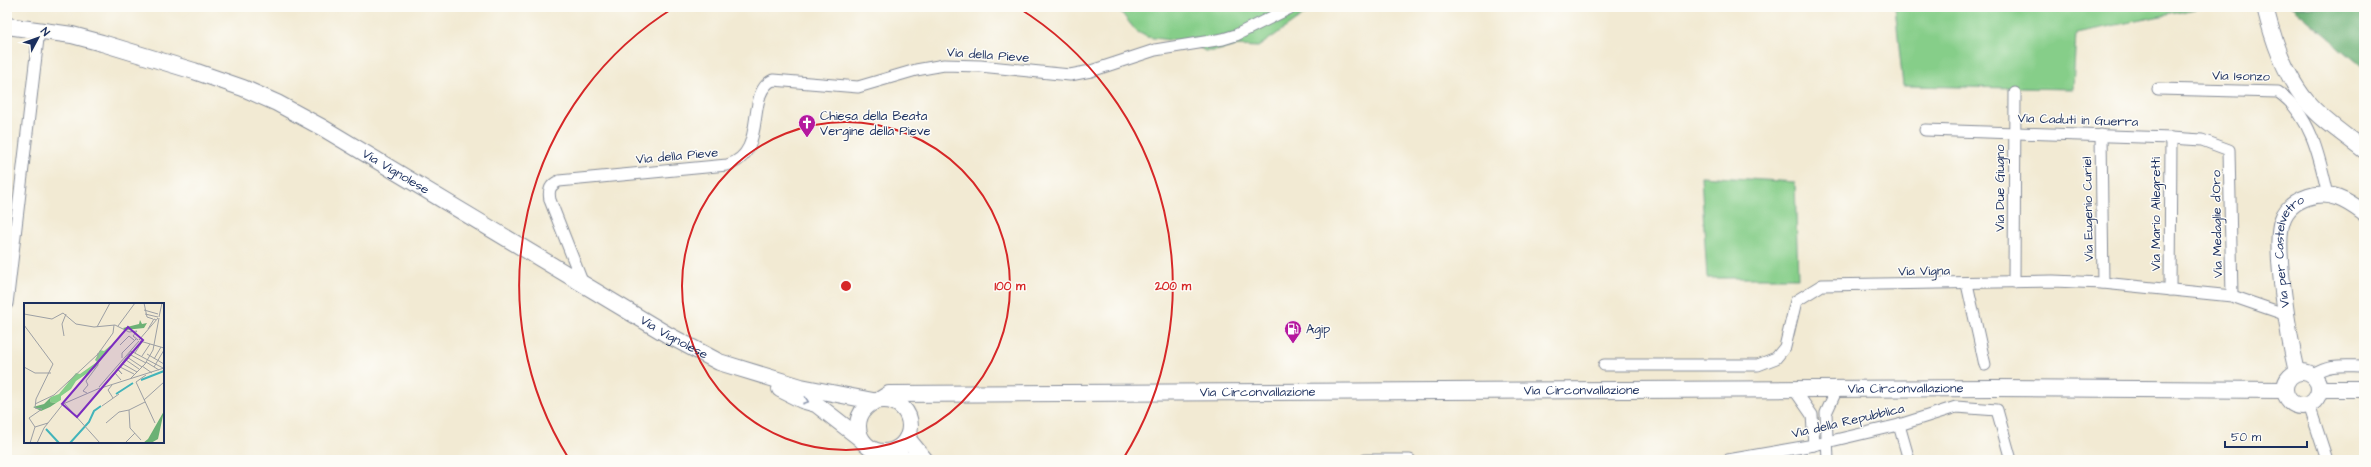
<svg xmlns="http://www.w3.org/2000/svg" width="2371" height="467" font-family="'Architects Daughter',sans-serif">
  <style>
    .green { fill: #86ce89; stroke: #507e74 }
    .forest { fill: #6cb175; stroke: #44706a }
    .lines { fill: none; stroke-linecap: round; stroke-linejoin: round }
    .street-casing { stroke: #868c98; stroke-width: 13 }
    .secondary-casing { stroke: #868c98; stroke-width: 18 }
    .street { stroke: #fff; stroke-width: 11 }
    .secondary { stroke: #fff; stroke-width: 16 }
    .oneway { stroke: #8d97ae }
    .ring { fill: none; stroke: #d62828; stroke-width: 2 }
    .labels { text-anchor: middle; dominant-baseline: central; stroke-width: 3; stroke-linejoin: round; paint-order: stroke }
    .street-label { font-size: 13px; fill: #1b2f5e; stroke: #fdfcf7 }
    .poi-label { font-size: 13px; fill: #1b2f5e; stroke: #fdfcf7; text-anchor: start }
    .inset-river { fill: none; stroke: #43b4ba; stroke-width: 2 }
    .inset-road { fill: none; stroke: #9c9fa4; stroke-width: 1 }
    .view { fill: #7b2cbf; fill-opacity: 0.15; stroke: #7b2cbf; stroke-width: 2 }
    .inset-edge { fill: none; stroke: #1b2f5e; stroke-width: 2 }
    .centre { fill: #d62828; stroke: #fdfcf7; stroke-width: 2 }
    .ring-label { font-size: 12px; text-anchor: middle; font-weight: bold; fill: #d62828; stroke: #fdfcf7; stroke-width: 3; stroke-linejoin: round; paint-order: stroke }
  </style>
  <rect width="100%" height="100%" fill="#fdfcf7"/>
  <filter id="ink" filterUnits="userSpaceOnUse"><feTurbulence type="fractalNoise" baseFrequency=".025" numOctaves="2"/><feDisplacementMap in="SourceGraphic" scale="8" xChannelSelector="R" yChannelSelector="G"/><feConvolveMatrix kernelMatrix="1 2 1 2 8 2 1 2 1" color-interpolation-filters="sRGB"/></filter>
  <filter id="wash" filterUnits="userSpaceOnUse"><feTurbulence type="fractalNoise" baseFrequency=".012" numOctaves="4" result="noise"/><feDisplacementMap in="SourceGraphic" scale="16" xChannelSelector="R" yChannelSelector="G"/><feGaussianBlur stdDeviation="0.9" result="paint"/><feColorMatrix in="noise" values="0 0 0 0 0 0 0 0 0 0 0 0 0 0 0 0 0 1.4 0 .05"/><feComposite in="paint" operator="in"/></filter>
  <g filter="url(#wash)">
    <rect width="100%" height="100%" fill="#f2ead3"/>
    <!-- green -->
    <g class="green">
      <path d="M1113 7H1315L1258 47 1236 46 1215 51H1205L1191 43 1147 37 1136 31 1120 11Z"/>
      <path d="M1895 7H2196V9L2076 33 2073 89 1903 86Z"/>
      <path d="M1701 176 1795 182 1798 278H1707Z"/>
    </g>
    <!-- forest -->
    <path class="forest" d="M2292 7H2364V68Z"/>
  </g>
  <g filter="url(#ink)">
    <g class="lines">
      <!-- street casing -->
      <g class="street-casing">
        <g id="street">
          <path d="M2158 89 2278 92C2311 114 2320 159 2328 195"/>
          <path d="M1925 130 2171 138 2202 140 2229 150 2232 296"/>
          <path d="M2101 135 2103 283"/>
          <path d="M2014 282 2015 93"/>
          <path d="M583 284 550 200C548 190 550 185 559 181L727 165C769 154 744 93 773 80L858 87 916 70 944 65 980 66 1070 75 1091 71 1155 50 1223 39 1236 35 1292 7"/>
          <path d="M1967 284 1985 365"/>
          <path d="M2170 290 2171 138"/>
          <path d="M7 304 39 30"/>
          <path d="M1604 365H1758L1776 358 1785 347 1796 301 1822 285 2053 281 2103 283 2232 296 2287 315"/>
          <path d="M2312 375C2328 363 2345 366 2364 366"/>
          <path d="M1794 389 1812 415 1814 445"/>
          <path d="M2309 405 2327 460"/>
          <path d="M1899 425 1909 460"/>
          <path d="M1365 460H1410"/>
          <path d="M1728 460 1814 445 1899 425 1956 407 1997 410 2011 460"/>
          <path d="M1828 460 1826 413 1837 389"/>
        </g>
      </g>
      <!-- secondary casing -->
      <g class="secondary-casing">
        <g id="secondary">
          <path d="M2265 7C2273 40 2285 76 2307 102 2323 121 2345 135 2364 150"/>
          <path id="s1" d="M7 26 72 35 102 43 194 71 243 88 277 103 323 128 668 335 719 362 801 387 873 401"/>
          <circle cx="2302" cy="389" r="17"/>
          <path id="s2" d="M2297 372C2290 343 2273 247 2282 221 2286 208 2296 201 2308 197 2329 189 2348 201 2364 213"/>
          <path d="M780 389 802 400 816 404 861 439"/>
          <path d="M2320 389H2364"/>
          <path id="s3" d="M881 399 889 394 1993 388 2285 390"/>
          <circle cx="884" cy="426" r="26"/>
          <path d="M907 438 925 460"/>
          <path d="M887 452 908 460"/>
        </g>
      </g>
      <!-- street -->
      <use href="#street" class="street"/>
      <!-- secondary -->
      <use href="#secondary" class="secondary"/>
    </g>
    <!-- one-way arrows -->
    <defs><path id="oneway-chevron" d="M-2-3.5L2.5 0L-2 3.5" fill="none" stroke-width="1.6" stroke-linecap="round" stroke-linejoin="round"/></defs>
    <use class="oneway" href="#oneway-chevron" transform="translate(806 401) rotate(19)"/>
  </g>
  <!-- distance rings -->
  <g class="ring">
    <circle cx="846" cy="286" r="164"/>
    <path d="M569 459A327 327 0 0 1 675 7M1017 7A327 327 0 0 1 1123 459"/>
  </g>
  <!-- icons -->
  <defs>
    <g id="church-pin" transform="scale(0.9)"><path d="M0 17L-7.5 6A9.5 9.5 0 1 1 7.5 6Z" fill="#b5179e" stroke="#fdfcf7"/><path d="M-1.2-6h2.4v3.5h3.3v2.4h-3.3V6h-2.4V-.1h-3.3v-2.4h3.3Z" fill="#fff"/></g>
    <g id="fuel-pin" transform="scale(0.9)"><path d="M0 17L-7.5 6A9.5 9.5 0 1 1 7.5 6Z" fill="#b5179e" stroke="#fdfcf7"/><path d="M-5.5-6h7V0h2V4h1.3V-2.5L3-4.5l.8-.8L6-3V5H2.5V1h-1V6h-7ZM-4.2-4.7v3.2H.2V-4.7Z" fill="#fff"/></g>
  </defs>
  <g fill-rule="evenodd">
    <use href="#church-pin" x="807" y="123"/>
    <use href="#fuel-pin" x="1293" y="329"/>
  </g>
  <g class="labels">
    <!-- street labels -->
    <g class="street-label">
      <text transform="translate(988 55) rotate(4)">Via della Pieve</text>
      <text transform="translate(2241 76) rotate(1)">Via Isonzo</text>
      <text transform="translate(2078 120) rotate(2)">Via Caduti in Guerra</text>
      <text transform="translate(677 156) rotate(-5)">Via della Pieve</text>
      <text stroke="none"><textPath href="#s1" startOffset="419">Via Vignolese</textPath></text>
      <text transform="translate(2000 188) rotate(-90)">Via Due Giugno</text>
      <text transform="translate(2088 209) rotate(-91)">Via Eugenio Curiel</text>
      <text transform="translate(2156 214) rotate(-90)">Via Mario Allegretti</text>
      <text transform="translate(2217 224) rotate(-91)">Via Medaglie d'Oro</text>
      <text stroke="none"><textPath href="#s2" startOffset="125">Via per Castelvetro</textPath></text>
      <text transform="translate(1924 271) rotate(-1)">Via Vigna</text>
      <text stroke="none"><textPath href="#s1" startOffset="743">Via Vignolese</textPath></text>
      <text stroke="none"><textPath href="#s3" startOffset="1026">Via Circonvallazione</textPath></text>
      <text stroke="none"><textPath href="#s3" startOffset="702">Via Circonvallazione</textPath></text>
      <text stroke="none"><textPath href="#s3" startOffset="378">Via Circonvallazione</textPath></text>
      <text transform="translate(1848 421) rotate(-13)">Via della Repubblica</text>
    </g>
    <!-- poi labels -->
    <g class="poi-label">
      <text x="820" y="116">Chiesa della Beata<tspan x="820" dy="15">Vergine della Pieve</tspan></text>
      <text x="1306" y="329">Agip</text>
    </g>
  </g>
  <!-- overview -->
  <g transform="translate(24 303)">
    <rect width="140" height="140" fill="#f2ead3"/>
    <path d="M87 42 71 65 52 78 47 86 37 93V97L32 100 26 99 27 94 35 91 52 70 56 71 73 59 71 57 76 47 80 48Z" fill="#86ce89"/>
    <path d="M116 17 118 21 123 20 120 25 101 27 99 25 115 21ZM27 94 26 99 32 100 26 104 17 108 9 104 20 101ZM140 108 134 136 127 140H119L124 136Z" fill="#6cb175"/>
    <path class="inset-river" d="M117 77 140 68M92 91 109 80M22 126 35 140M46 140 65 119 70 108 77 103"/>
    <path class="inset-road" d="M120 0 123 14 129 16M120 7 134 11M0 11 28 16 39 10 52 21 70 24 91 22 105 29 113 28 109 33 114 37M121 11 134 14M135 14 138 0M0 22 29 61 12 96 11 105 18 106 5 115 11 124M94 23 111 0M73 24 86 0M124 26 130 16 132 17M40 33 38 21 42 11M115 37 134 15M116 38 140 45M96 42 105 33 110 37M111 50 118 39M105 51 122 60M123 51 140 61M118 53 126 41M103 54 118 64M98 55V50L112 36M130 56 137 44M102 57 115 66M122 59 135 67M99 61 113 69M118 63 128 70M0 64 11 70H27M96 64 110 71M130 64 140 47M94 67 98 71 94 66M122 72 112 79 131 120M106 76 121 61 129 47 135 15M97 77 91 70 107 48 139 65M88 82 84 87 89 95M75 84 115 38M77 85 140 65M63 90 59 88 64 82 62 78 74 62V50M120 97 140 79M40 100 76 140M11 101 30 92 74 51 89 30 90 22M78 103 95 91M82 120 95 109 105 107M117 137 106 125 105 107 121 99M6 140 11 124 24 120M13 140 20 125 39 101 76 85M101 140 111 130"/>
    <path class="view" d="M104 24 119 37 53 114 38 101Z"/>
    <rect width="140" height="140" class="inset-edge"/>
  </g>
  <circle cx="846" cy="286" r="6" class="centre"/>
  <g class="ring-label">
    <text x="1010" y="290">100 m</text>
    <text x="1173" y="290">200 m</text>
  </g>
  <!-- margin -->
  <rect width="2371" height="467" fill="none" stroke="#fdfcf7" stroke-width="24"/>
  <!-- north arrow -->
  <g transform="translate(38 38) rotate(49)" stroke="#fdfcf7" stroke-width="3" paint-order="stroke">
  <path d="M0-3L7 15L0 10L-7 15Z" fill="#1b2f5e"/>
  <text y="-6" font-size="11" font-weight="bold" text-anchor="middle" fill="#1b2f5e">N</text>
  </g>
  <!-- scale -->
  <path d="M2225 441v6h82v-6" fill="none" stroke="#1b2f5e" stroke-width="2"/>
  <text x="2231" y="441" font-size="12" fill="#1b2f5e" stroke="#fdfcf7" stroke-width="3" paint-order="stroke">50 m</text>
</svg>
